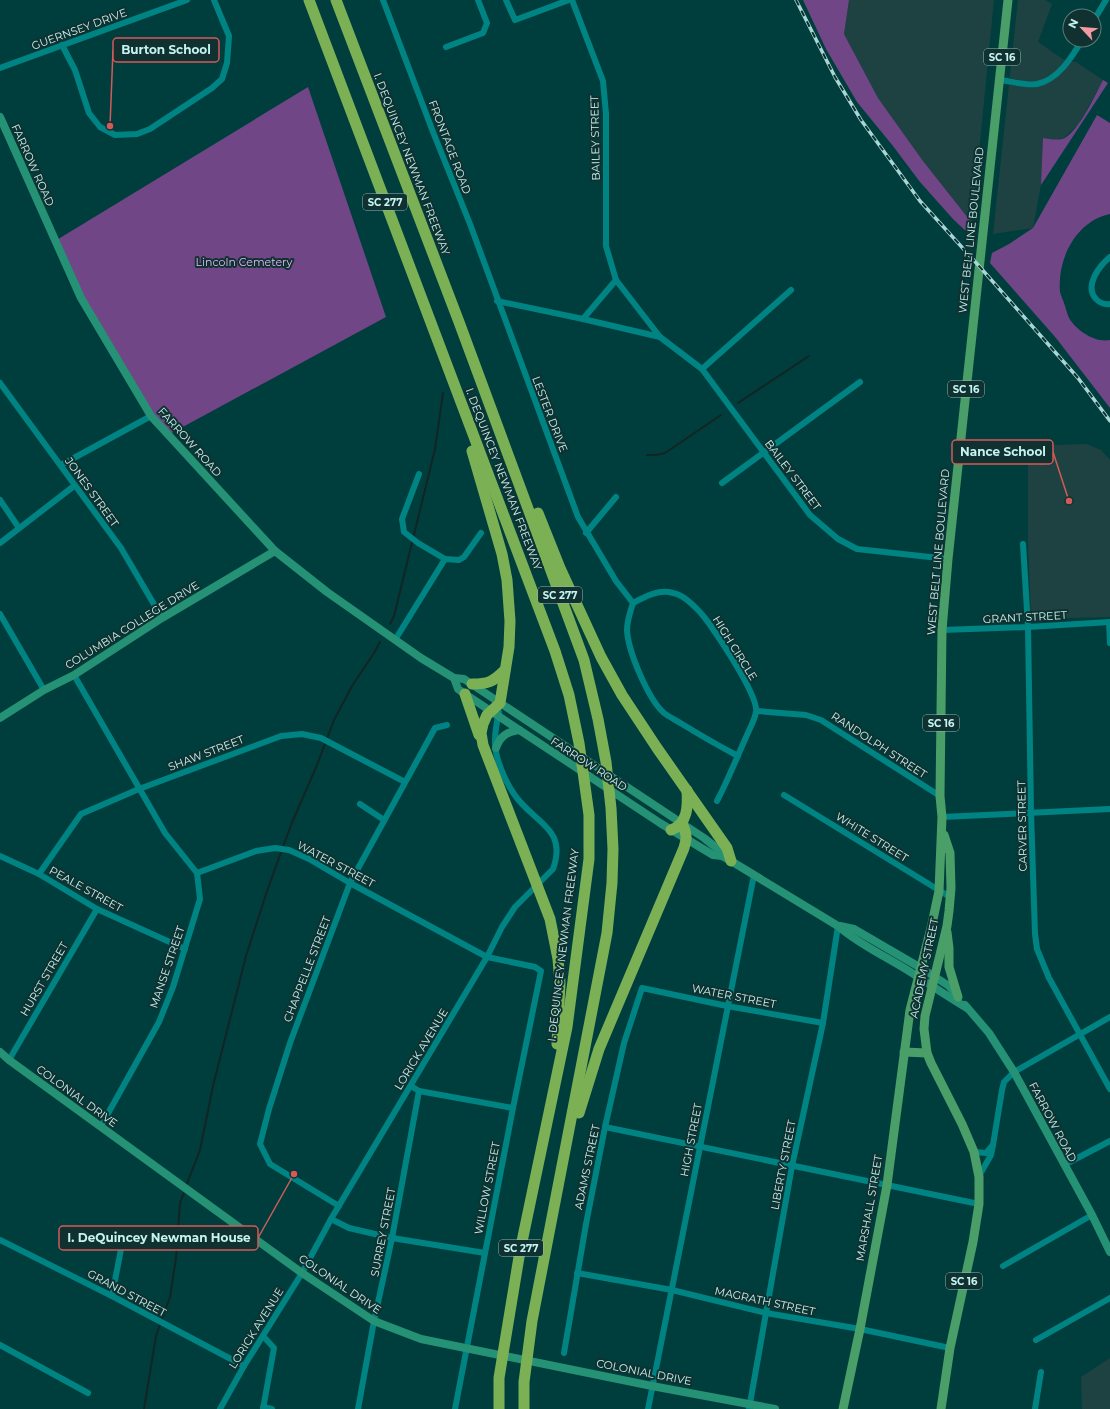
<svg xmlns="http://www.w3.org/2000/svg" width="1110" height="1409" font-family="Montserrat,sans-serif">
  <style>
    .built { fill: #1d4241 }
    .green { fill: #704686 }
    .lines { fill: none; stroke-linecap: round; stroke-linejoin: round }
    .stream { stroke: #122524; stroke-width: 2 }
    .street { stroke: #008483; stroke-width: 6 }
    .secondary { stroke: #259175; stroke-width: 8 }
    .primary { stroke: #4a9e67; stroke-width: 9 }
    .highway { stroke: #7cb055; stroke-width: 11 }
    .rail-casing { stroke: #a6d7d6; stroke-width: 3.5 }
    .rail { stroke: #103130; stroke-width: 2; stroke-dasharray: 6; stroke-linecap: butt }
    .labels { text-anchor: middle; dominant-baseline: central; stroke-width: 4; stroke-linejoin: round; paint-order: stroke }
    .shield { fill: #103130; stroke: #8eb9b7; stroke-width: 1 }
    .shield-label { font-size: 10px; font-weight: bold; fill: #c4f3f1 }
    .street-label { font-size: 11px; fill: #c4f3f1; stroke: #103130 }
    .park-label { font-size: 11px; fill: #e3bbf9; stroke: #103130 }
    .leader { fill: none; stroke: #d25b5a; stroke-width: 1.5 }
    .callout-dot { fill: #d25b5a; stroke: #103130; stroke-width: 1.5 }
    .callout { fill: #103130; stroke: #d25b5a; stroke-width: 1.5 }
    .callout-label { font-size: 12px; text-anchor: middle; font-weight: bold; fill: #c4f3f1 }
  </style>
  <rect width="100%" height="100%" fill="#003e3d"/>
  <!-- built -->
  <g class="built">
    <path d="M849 0H994L972 223 923 161 878 98 844 34Z"/>
    <path d="M1018 0H1045L1052 4 1038 42 1064 60 1076 62 1103 80 1079 124 1064 138 1054 140 1041 185 1033 228 993 234Z"/>
    <path d="M1087 444 1101 450 1110 460V617L1031 619 1028 541V446Z"/>
    <path d="M1110 1358V1409H1082L1081 1377Z"/>
  </g>
  <!-- green -->
  <g class="green">
    <path d="M803 0H849L844 34 878 98 923 161 972 223 971 236 953 219 920 182 893 146 857 102 826 49Z"/>
    <path d="M1103 80 1108 83 1041 185 1043 138C1049 139 1058 141 1065 138 1080 129 1095 95 1103 80Z"/>
    <path d="M308 87 386 317 168 435 151 416 81 298 55 241Z"/>
    <path d="M1097 115 1110 123V214C1076 221 1057 259 1060 292 1061 296 1063 300 1064 303 1066 308 1067 314 1069 318 1077 331 1095 343 1110 340V408L1056 338 990 263 992 253 1009 244 1033 228Z"/>
    <path d="M1050 453 1052 463 1041 465 1039 454Z"/>
  </g>
  <g class="lines">
    <!-- stream -->
    <g class="stream">
      <path d="M738 403 809 356"/>
      <path d="M647 455H656L665 453 721 415"/>
      <path d="M390 624 394 616 435 449 443 393"/>
      <path d="M186 1186 200 1150 213 1086 246 956 267 891 291 825 317 765 334 720 352 686 374 653 380 642"/>
      <path d="M144 1409 156 1336 170 1297 176 1258 180 1203 185 1190"/>
    </g>
    <!-- street -->
    <g class="street">
      <path d="M383 0 433 132 470 224 578 517 616 581 633 603"/>
      <path d="M506 0 515 20 569 0"/>
      <path d="M572 0 603 81 606 114V246L616 280 660 337"/>
      <path d="M1094 20 1106 0"/>
      <path d="M62 45 75 70 89 113 100 127 115 135 137 134 150 129 212 88 222 79 227 63 229 36 214 0"/>
      <path d="M446 47 483 33 487 23 478 0"/>
      <path d="M0 68 187 0"/>
      <path d="M1000 80C1009 81 1028 86 1037 84 1058 80 1072 57 1082 40"/>
      <path d="M1110 257C1099 266 1084 286 1096 299 1100 303 1104 305 1110 304"/>
      <path d="M497 301 583 319 660 337 702 369 810 515 838 539 857 549 948 559"/>
      <path d="M583 319 616 280"/>
      <path d="M702 369 791 290"/>
      <path d="M0 383 121 548 162 618"/>
      <path d="M61 465 151 416"/>
      <path d="M419 474 402 519 404 532 418 543 445 559"/>
      <path d="M722 483 860 382"/>
      <path d="M0 500 19 528"/>
      <path d="M586 533 616 497"/>
      <path d="M0 543 74 486"/>
      <path d="M1023 544 1028 627 1031 812 1035 934 1037 949 1049 978 1110 1089"/>
      <path d="M0 614 44 690"/>
      <path d="M1109 622 1110 643"/>
      <path d="M942 630 1028 627 1110 622"/>
      <path d="M395 640 445 559 459 560 464 557 481 533"/>
      <path d="M74 675 165 833 197 873"/>
      <path d="M757 711 806 715 821 720 940 796"/>
      <path d="M784 795 950 897"/>
      <path d="M717 801C728 780 737 757 747 735 750 728 755 719 756 712 759 696 711 623 698 610 691 603 683 595 673 593 659 589 646 596 633 603 630 612 627 621 627 630 628 651 648 699 664 713 669 717 676 720 682 724 700 735 719 746 738 756"/>
      <path d="M360 804 384 820"/>
      <path d="M942 817 1110 809"/>
      <path d="M0 856 39 874 97 909 185 949"/>
      <path d="M197 873 256 851 275 848 289 850 309 859 350 883 487 957 535 967 541 971 513 1108 455 1409"/>
      <path d="M39 874 81 814 139 789 281 736 302 734 321 738 405 782"/>
      <path d="M9 1060 97 909"/>
      <path d="M419 1091 513 1108"/>
      <path d="M101 1126 159 1022 173 987 200 899 197 873"/>
      <path d="M605 1127 979 1204"/>
      <path d="M993 1145 1002 1090 1004 1082 1014 1072 1110 1017"/>
      <path d="M974 1152 986 1153 993 1145 991 1155 979 1176"/>
      <path d="M1064 1165 1110 1141"/>
      <path d="M339 1206 270 1164 260 1144 269 1109 290 1043 350 883 435 728 447 725"/>
      <path d="M331 1219 349 1228 392 1238 485 1253"/>
      <path d="M0 1240 112 1296 244 1366"/>
      <path d="M1003 1266 1092 1215"/>
      <path d="M577 1273 672 1290 766 1313 860 1329 950 1348"/>
      <path d="M112 1296 121 1249"/>
      <path d="M263 1336 274 1348 263 1409"/>
      <path d="M1036 1340 1110 1298"/>
      <path d="M0 1345 88 1393"/>
      <path d="M564 1353 586 1224 605 1127 624 1043 642 988 727 1006 823 1023"/>
      <path d="M263 1407 272 1409"/>
      <path d="M220 1409 244 1366 302 1273 331 1219 487 957 502 927 515 907 553 869C568 827 533 823 514 794 505 781 494 756 495 740 495 731 497 721 499 712"/>
      <path d="M358 1409 374 1321 392 1238 419 1091 411 1086"/>
      <path d="M648 1409 754 875"/>
      <path d="M749 1409 792 1166 823 1023 838 926"/>
      <path d="M1035 1409 1041 1372"/>
    </g>
    <!-- secondary -->
    <g class="secondary">
      <path d="M0 117 81 298 151 416 275 551 327 592 421 658 454 678 464 679 704 838 718 849 722 856"/>
      <path d="M454 678 458 689 465 694 660 823 713 855 722 856 731 861 838 926C862 947 892 959 918 977 934 987 950 998 967 1008"/>
      <path d="M0 718 44 690 74 675 162 618 275 551"/>
      <path d="M496 748C500 736 507 732 519 730"/>
      <path d="M840 926 854 929 921 968 949 986 958 996"/>
      <path d="M965 1005 989 1033 1014 1072 1092 1215 1110 1252"/>
      <path d="M0 1052 9 1060 302 1273 374 1321 421 1339 652 1386 775 1409"/>
    </g>
    <!-- primary -->
    <g class="primary">
      <path d="M947 932 949 948V967L958 997"/>
      <path d="M904 1052 927 1053"/>
      <path d="M843 1409 860 1329 887 1185 910 1010 932 924 939 891 942 817 940 796 942 630 948 559 1008 0"/>
      <path d="M941 1409 950 1348 973 1242 979 1204V1177L974 1152 962 1124 931 1063 927 1053 924 1029 925 1016 947 926 949 911 951 888 950 853 944 835"/>
    </g>
    <!-- highway -->
    <g class="highway">
      <path d="M309 0 555 651 569 695 579 743 589 815V859L567 1027 520 1251 499 1378V1409"/>
      <path d="M336 0 459 322 584 660 598 719 606 762 611 808 613 849 612 883 607 933 532 1321 524 1382V1409"/>
      <path d="M472 451 502 554 507 580 510 621 509 647 500 703 487 715 483 724 481 733 483 745 550 919 558 959 560 983 557 1044"/>
      <path d="M538 513 560 568 601 657 622 695 657 748 727 848 731 861"/>
      <path d="M472 684C488 684 493 682 505 670"/>
      <path d="M465 694 479 735"/>
      <path d="M671 830C688 824 688 806 687 790"/>
      <path d="M579 1113 599 1049 684 848C687 839 687 833 682 824"/>
    </g>
    <!-- rail casing -->
    <g class="rail-casing">
      <path id="rail" d="M796 0 835 77 861 120 920 201 979 266 1078 378 1110 421"/>
    </g>
    <!-- rail -->
    <use href="#rail" class="rail"/>
  </g>
  <g class="labels">
    <!-- shield labels -->
    <g class="shield">
      <rect x="984" y="49" width="36" height="16" rx="3"/>
      <rect x="363" y="194" width="44" height="16" rx="3"/>
      <rect x="948" y="381" width="36" height="16" rx="3"/>
      <rect x="538" y="587" width="44" height="16" rx="3"/>
      <rect x="923" y="715" width="36" height="16" rx="3"/>
      <rect x="499" y="1240" width="44" height="16" rx="3"/>
      <rect x="946" y="1273" width="36" height="16" rx="3"/>
    </g>
    <g class="shield-label">
      <text x="1002" y="57">SC 16</text>
      <text x="385" y="202">SC 277</text>
      <text x="966" y="389">SC 16</text>
      <text x="560" y="595">SC 277</text>
      <text x="941" y="723">SC 16</text>
      <text x="521" y="1248">SC 277</text>
      <text x="964" y="1281">SC 16</text>
    </g>
    <!-- street labels -->
    <g class="street-label">
      <text transform="translate(79 29) rotate(-20)">GUERNSEY DRIVE</text>
      <text transform="translate(595 138) rotate(-91)">BAILEY STREET</text>
      <text transform="translate(450 147) rotate(69)">FRONTAGE ROAD</text>
      <text transform="translate(412 164) rotate(69)">I. DEQUINCEY NEWMAN FREEWAY</text>
      <text transform="translate(33 165) rotate(66)">FARROW ROAD</text>
      <text transform="translate(971 230) rotate(-84)">WEST BELT LINE BOULEVARD</text>
      <text transform="translate(550 414) rotate(69)">LESTER DRIVE</text>
      <text transform="translate(190 442) rotate(48)">FARROW ROAD</text>
      <text transform="translate(793 475) rotate(53)">BAILEY STREET</text>
      <text transform="translate(504 479) rotate(69)">I. DEQUINCEY NEWMAN FREEWAY</text>
      <text transform="translate(92 492) rotate(54)">JONES STREET</text>
      <text transform="translate(938 552) rotate(-85)">WEST BELT LINE BOULEVARD</text>
      <text transform="translate(1025 617) rotate(-3)">GRANT STREET</text>
      <text transform="translate(132 625) rotate(-32)">COLUMBIA COLLEGE DRIVE</text>
      <text transform="translate(735 648) rotate(58)">HIGH CIRCLE</text>
      <text transform="translate(879 745) rotate(33)">RANDOLPH STREET</text>
      <text transform="translate(206 753) rotate(-21)">SHAW STREET</text>
      <text transform="translate(589 764) rotate(33)">FARROW ROAD</text>
      <text transform="translate(1022 826) rotate(-91)">CARVER STREET</text>
      <text transform="translate(872 837) rotate(32)">WHITE STREET</text>
      <text transform="translate(336 864) rotate(28)">WATER STREET</text>
      <text transform="translate(86 889) rotate(29)">PEALE STREET</text>
      <text transform="translate(563 945) rotate(-83)">I. DEQUINCEY NEWMAN FREEWAY</text>
      <text transform="translate(167 967) rotate(-71)">MANSE STREET</text>
      <text transform="translate(924 968) rotate(-78)">ACADEMY STREET</text>
      <text transform="translate(307 969) rotate(-69)">CHAPPELLE STREET</text>
      <text transform="translate(44 979) rotate(-60)">HURST STREET</text>
      <text transform="translate(734 996) rotate(11)">WATER STREET</text>
      <text transform="translate(421 1049) rotate(-59)">LORICK AVENUE</text>
      <text transform="translate(77 1096) rotate(36)">COLONIAL DRIVE</text>
      <text transform="translate(1053 1122) rotate(62)">FARROW ROAD</text>
      <text transform="translate(691 1140) rotate(-79)">HIGH STREET</text>
      <text transform="translate(783 1165) rotate(-79)">LIBERTY STREET</text>
      <text transform="translate(587 1167) rotate(-78)">ADAMS STREET</text>
      <text transform="translate(487 1188) rotate(-79)">WILLOW STREET</text>
      <text transform="translate(869 1208) rotate(-80)">MARSHALL STREET</text>
      <text transform="translate(383 1232) rotate(-79)">SURREY STREET</text>
      <text transform="translate(340 1284) rotate(34)">COLONIAL DRIVE</text>
      <text transform="translate(127 1293) rotate(28)">GRAND STREET</text>
      <text transform="translate(765 1301) rotate(12)">MAGRATH STREET</text>
      <text transform="translate(256 1328) rotate(-58)">LORICK AVENUE</text>
      <text transform="translate(644 1372) rotate(11)">COLONIAL DRIVE</text>
    </g>
    <!-- park labels -->
    <g class="park-label">
      <text x="244" y="262">Lincoln Cemetery</text>
    </g>
  </g>
  <!-- callouts -->
  <path class="leader" d="M110 126L113 50M1069 501L1053 452M294 1174L258 1238"/>
  <g class="callout-dot">
    <circle cx="110" cy="126" r="4"/>
    <circle cx="1069" cy="501" r="4"/>
    <circle cx="294" cy="1174" r="4"/>
  </g>
  <g class="callout">
    <rect x="113" y="38" width="106" height="24" rx="4"/>
    <rect x="952" y="440" width="101" height="24" rx="4"/>
    <rect x="59" y="1226" width="199" height="24" rx="4"/>
  </g>
  <g class="callout-label">
    <text x="166" y="54">Burton School</text>
    <text x="1003" y="456">Nance School</text>
    <text x="159" y="1242">I. DeQuincey Newman House</text>
  </g>
  <!-- north arrow -->
  <g transform="translate(1082 28) rotate(296)"><circle r="19" fill="#103130" stroke="#587f7d"/>
  <path d="M0-3L7 15L0 10L-7 15Z" fill="#f49aa3"/>
  <text y="-6" font-size="11" font-weight="bold" text-anchor="middle" fill="#c4f3f1">N</text>
  </g>
</svg>
